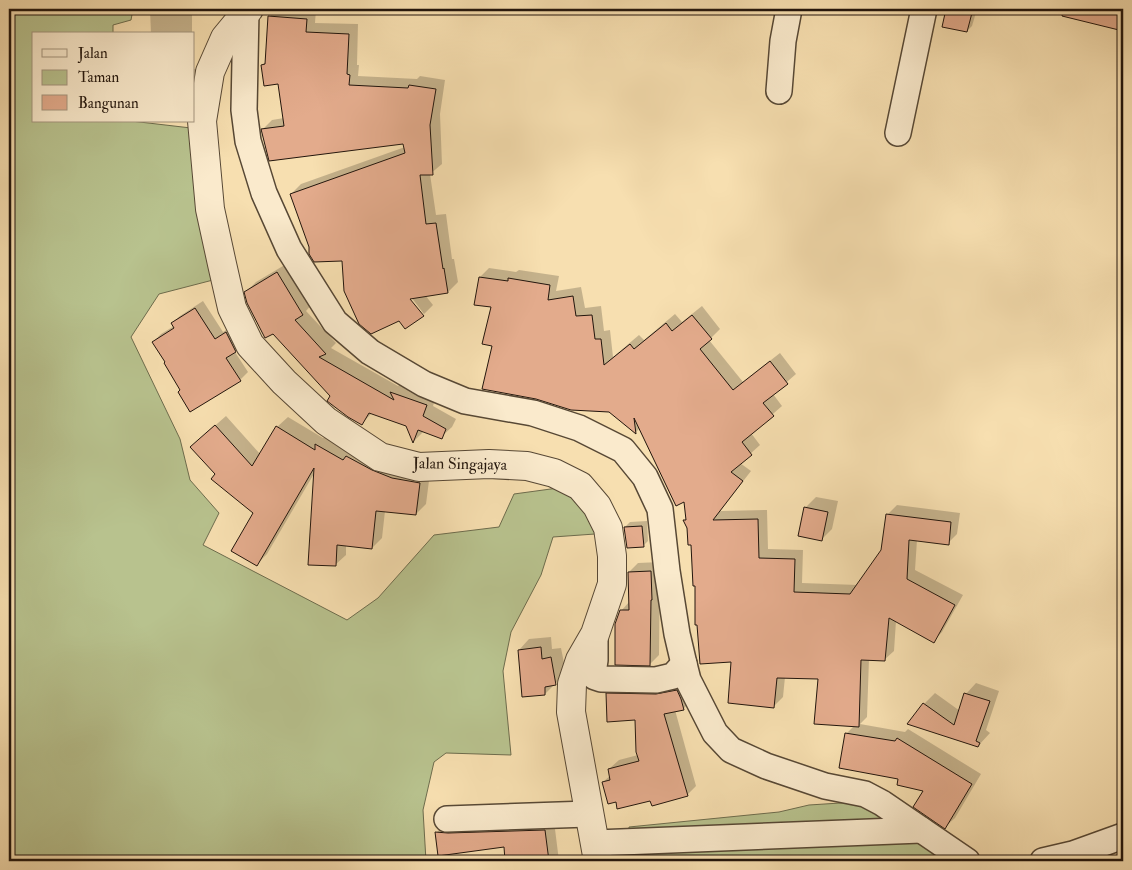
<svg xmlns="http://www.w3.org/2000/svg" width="1132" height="870" font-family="'IM FELL Double Pica',serif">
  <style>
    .green { fill: #b8c28e; stroke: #6d6c4d }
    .shadow { fill: #0003 }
    .building { fill: #e3ab8c; stroke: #22150c }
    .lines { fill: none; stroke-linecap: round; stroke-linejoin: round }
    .minor-casing { stroke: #574835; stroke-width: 28 }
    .tertiary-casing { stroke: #574835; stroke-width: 30 }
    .minor { stroke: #faeacc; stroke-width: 25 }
    .tertiary { stroke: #faeacc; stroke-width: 28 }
    .labels { text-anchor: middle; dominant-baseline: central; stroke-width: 4.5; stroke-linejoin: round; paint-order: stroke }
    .street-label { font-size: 16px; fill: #22150c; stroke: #faeacc }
  </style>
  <rect width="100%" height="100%" fill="#f7dfb0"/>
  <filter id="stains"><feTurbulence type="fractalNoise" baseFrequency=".004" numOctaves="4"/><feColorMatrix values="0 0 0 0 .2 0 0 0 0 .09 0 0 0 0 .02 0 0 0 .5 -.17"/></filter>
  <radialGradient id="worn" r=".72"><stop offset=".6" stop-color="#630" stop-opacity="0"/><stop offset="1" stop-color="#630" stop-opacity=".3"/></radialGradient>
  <!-- green -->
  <g class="green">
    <path d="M9 9H133L131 20 113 25V34H34V121H131L191 128 213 280 159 294 131 337 180 439 190 480 219 513 203 545 347 620 378 598 434 535 499 527 514 494 558 488 587 509 595 534 553 537 541 575 511 632 503 671 511 755 446 753 434 762 423 810 426 861H9Z"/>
    <path d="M856 802 925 840 951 861H629V827L779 812 809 805Z"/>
  </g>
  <!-- shadow -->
  <g class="shadow">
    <path d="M150 9H192V34H151Z"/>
    <path d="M278 9H316L315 23 358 24 357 65H359L358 76 417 79 420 76 445 80 440 114 442 164 430 174 436 215 446 214 452 259H454L458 282 448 292 425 295 433 305 424 314 408 293 344 259 310 247 291 194 301 184 405 147 404 143 262 130 272 120 284 118 279 83 262 65 267 61 269 17Z"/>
    <path d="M948 9H977L972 26 967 31 944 26Z"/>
    <path d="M1062 9H1123V31L1061 13Z"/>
    <path d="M194 69H197L194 94Z"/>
    <path d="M288 263 313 303 306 311 336 343 331 348 398 386 402 382 437 394 433 406 456 419 452 427 441 437 424 431 414 441 407 425 372 413 362 423 332 396 246 292 256 282Z"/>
    <path d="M489 268 516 272 519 270 559 276 556 291 581 287 585 308 601 306 604 331 610 330 613 357 639 335 644 340 675 314 682 322 702 306 720 329 709 340 743 382 780 353 796 374 773 394 782 406 751 433 760 445 740 463 751 471 720 511 767 510 768 549 803 550 802 583 858 585 882 551 887 515 897 505 960 513 957 534 948 543 917 540 915 570 963 595 942 632 933 641 896 621 894 651 884 660 869 659 867 717 860 724 905 732 908 729 981 774 955 818 945 827 925 790 900 778 846 734 854 726 819 678 785 677 783 697 774 706 733 660 696 584 692 543 684 521 687 518 685 500 640 428 635 433 610 410 494 345 492 306 476 304 480 277Z"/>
    <path d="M203 301 223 332 234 325 243 343 235 352 248 372 240 380 182 390 153 342 161 334 174 326 172 323 180 316Z"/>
    <path d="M226 416 260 454 277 427 288 417 323 438 327 435 430 473 426 504 416 514 385 511 382 538 372 548 346 545V555L335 565 315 472 267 554 257 564 255 513 217 474 202 437Z"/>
    <path d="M816 497 838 501 832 529 822 539 805 508Z"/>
    <path d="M647 521 648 541 643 546 625 527 630 522Z"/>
    <path d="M660 562 659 655 650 664 621 611 630 601 629 572 638 563Z"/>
    <path d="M551 637 552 649 561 648 566 673 545 694 519 650 529 639Z"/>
    <path d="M686 681 692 700 683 709 675 710 696 786 687 795 651 800 617 801 603 782 611 775 609 769 619 760 638 755 636 719 607 694 617 685Z"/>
    <path d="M976 683 999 691 986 730 990 733 978 746 909 724 924 704 935 693 960 711 966 694Z"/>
    <path d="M554 821 559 861H507L505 846 436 833 445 824Z"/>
  </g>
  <!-- building -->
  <g class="building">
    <path d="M946 9H973L967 32 942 27Z"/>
    <path d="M1063 9H1123V31L1062 16Z"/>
    <path d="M268 16 307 19 306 32 349 34 347 74 350 75 349 85 408 88 409 85 436 89 430 125 433 175H420L426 224 436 223 443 269 444 268 448 293 410 299 424 316 405 329 399 321 371 334 359 324 344 291 342 261 314 262 309 254V247L290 194 405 153 403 144 269 161 261 129 284 126 278 84 264 86 261 65 265 64Z"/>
    <path d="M277 272 303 315 295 320 326 354 319 357 394 400 390 392 427 405 423 416 446 429 442 439 418 430 413 443 406 426 369 413 362 425 348 417 327 401 330 396 273 334 265 338 247 303 244 292Z"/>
    <path d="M479 277 508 281V278L550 285 548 300 573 296 576 316 592 315 595 339H601L604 365 630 344 634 349 666 323 672 331 692 315 712 339 700 349 733 390 770 361 788 384 763 403 774 416 742 442 752 455 731 472 743 481 713 520 758 519 759 558 795 559 794 592 850 594 881 550 886 514 951 522 949 545 909 540 907 579 955 605 934 643 889 618 885 661 861 660 859 727 814 724 818 679 777 678 774 708 728 703 731 662 700 664 697 625H695V586H693L691 545H688L687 528 683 520H686L684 502 676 506 634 418 636 434 609 412 571 410 536 399 482 389 492 346 482 344 491 307 474 305Z"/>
    <path d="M195 308 215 339 226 332 236 352 226 358 241 381 190 412 178 392 180 390 164 363 165 362 152 342 174 328 171 323Z"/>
    <path d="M215 425 252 466 276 426 315 450V444L343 460 346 456 372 470 392 478 420 483 416 515 376 511 372 549 337 545 336 566 308 565 314 468 257 566 231 551 253 513 211 479 215 474 190 447Z"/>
    <path d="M804 507 828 512 822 541 798 536Z"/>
    <path d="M642 526 644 547 627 548 624 527Z"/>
    <path d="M651 571 652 600H651L650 666 615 665V624L620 610H629L628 572Z"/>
    <path d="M541 647 542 659 551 657 556 685 545 687V695L522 697 518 650Z"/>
    <path d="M677 690 681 699 684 710 664 714 688 796 652 806 650 801 617 809 616 802 608 804 602 782 610 780 608 769 639 761 636 752 635 720 607 722 606 693 656 694Z"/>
    <path d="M964 693 990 701 976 741 980 743 978 747 907 724 923 703 954 725Z"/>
    <path d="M845 733 895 741 897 738 972 784 945 829 913 807 923 791 897 785 898 779 839 768Z"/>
    <path d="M545 830 549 861H505L504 847 438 856 435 832 448 833Z"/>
  </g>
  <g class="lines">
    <!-- minor casing -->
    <g class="minor-casing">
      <g id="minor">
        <path d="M246 11 244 110 248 141 264 193 289 249 335 322 370 352 424 384 465 401 533 413 579 428 623 450 645 477 660 509 667 571 677 634 684 664 688 680 715 733 731 750 766 766 825 786 865 794 882 803 967 861"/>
        <path d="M779 91 783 41 789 9"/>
        <path d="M898 133 924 9"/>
        <path d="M595 634V660L593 673 595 677 601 679 656 680 673 676 684 664"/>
        <path d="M447 819 588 814"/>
        <path d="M596 843 921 830"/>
        <path d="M1043 861 1073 854 1123 836"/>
      </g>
    </g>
    <!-- tertiary casing -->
    <g class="tertiary-casing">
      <path id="tertiary" d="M249 9 225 38 210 72 202 121 210 209 222 264 232 308 250 345 284 382 326 421 380 457 419 467 489 464 527 466 554 473 580 486 597 506 608 528 612 556V584L595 634 580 660 572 684 571 712 598 861"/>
    </g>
    <!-- minor -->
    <use href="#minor" class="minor"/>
    <!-- tertiary -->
    <use href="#tertiary" class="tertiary"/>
  </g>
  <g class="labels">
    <!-- street labels -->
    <g class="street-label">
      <text transform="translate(460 464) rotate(1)">Jalan Singajaya</text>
    </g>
  </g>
  <!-- margin -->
  <rect width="1132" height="870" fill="none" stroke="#f7dfb0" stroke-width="30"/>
  <rect x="10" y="10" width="1112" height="850" fill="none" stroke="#22150c" stroke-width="2.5"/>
  <rect x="15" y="15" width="1102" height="840" fill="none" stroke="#22150c"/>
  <!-- legend -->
  <rect x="32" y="32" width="162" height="90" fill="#faeacc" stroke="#a4957f"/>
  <rect x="42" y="49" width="25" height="8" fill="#faeacc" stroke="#a4957f"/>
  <text x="78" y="58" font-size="15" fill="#22150c">Jalan</text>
  <rect x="42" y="70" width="25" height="15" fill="#b8c28e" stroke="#a4957f"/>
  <text x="78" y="82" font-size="15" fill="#22150c">Taman</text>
  <rect x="42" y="95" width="25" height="15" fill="#e3ab8c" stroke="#a4957f"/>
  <text x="78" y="108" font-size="15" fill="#22150c">Bangunan</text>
  <rect width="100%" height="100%" filter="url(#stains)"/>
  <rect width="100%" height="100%" fill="url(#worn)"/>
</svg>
